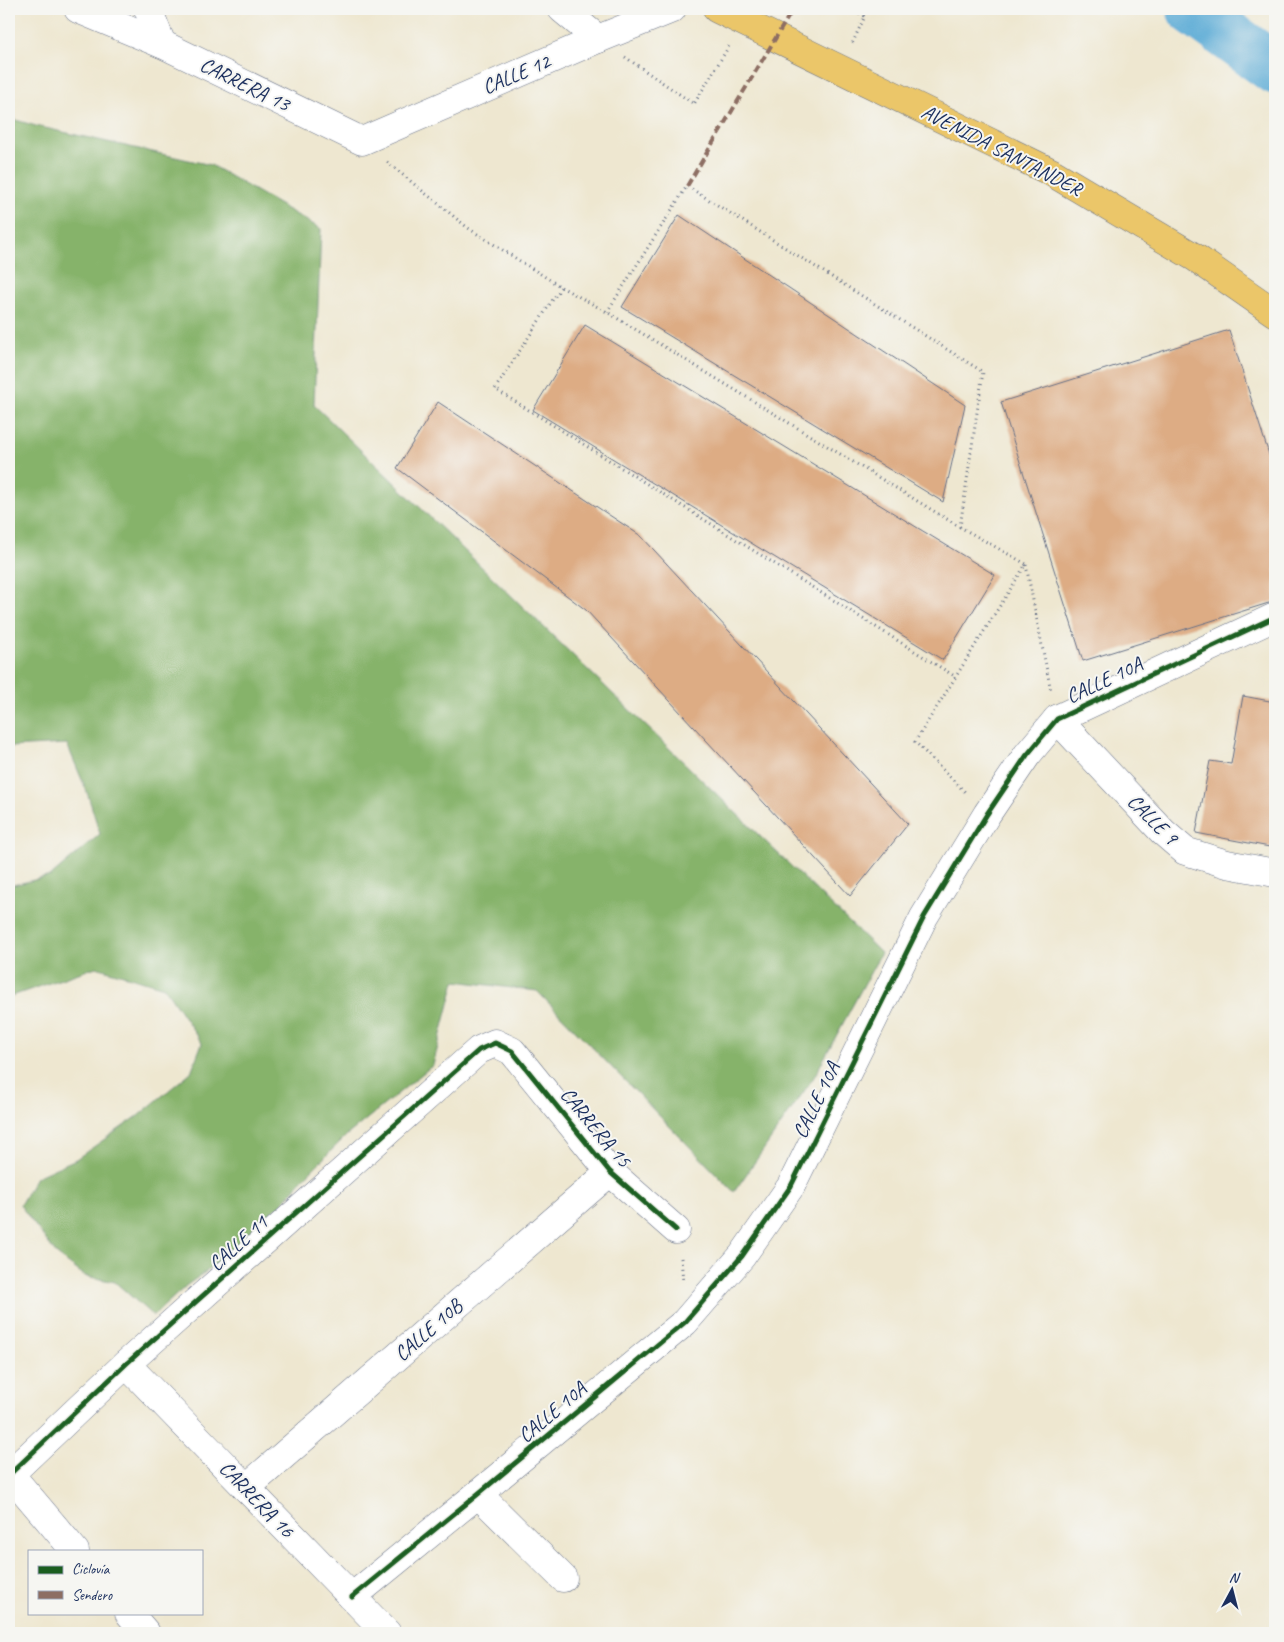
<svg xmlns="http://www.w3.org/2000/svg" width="1284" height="1642" font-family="Caveat,sans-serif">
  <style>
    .forest { fill: #86b36b; stroke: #507164 }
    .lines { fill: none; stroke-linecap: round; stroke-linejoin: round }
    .river { stroke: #5cabd6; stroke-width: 51 }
    .building { fill: #ddac84 }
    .minor-casing { stroke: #656f86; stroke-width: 29 }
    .tertiary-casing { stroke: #656f86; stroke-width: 29 }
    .trunk-casing { stroke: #656f86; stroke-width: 29 }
    .path { stroke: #656f86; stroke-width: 3; stroke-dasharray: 1 4; stroke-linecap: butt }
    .minor { stroke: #fff; stroke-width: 28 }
    .tertiary { stroke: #fff; stroke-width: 28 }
    .trunk { stroke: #ebc669; stroke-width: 28 }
    .quiet { stroke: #8d6e63; stroke-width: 4; stroke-dasharray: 8 4; stroke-linecap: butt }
    .cycleway-casing { stroke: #f6f6f2; stroke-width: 8 }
    .cycleway { stroke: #1b5e20; stroke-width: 5 }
    .labels { text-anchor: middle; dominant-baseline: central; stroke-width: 4; stroke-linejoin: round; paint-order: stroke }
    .street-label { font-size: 21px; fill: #1b2f5e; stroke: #f6f6f2 }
  </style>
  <rect width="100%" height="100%" fill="#f6f6f2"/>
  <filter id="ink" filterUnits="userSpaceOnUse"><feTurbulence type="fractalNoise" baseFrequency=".02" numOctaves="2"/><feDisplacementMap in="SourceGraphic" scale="10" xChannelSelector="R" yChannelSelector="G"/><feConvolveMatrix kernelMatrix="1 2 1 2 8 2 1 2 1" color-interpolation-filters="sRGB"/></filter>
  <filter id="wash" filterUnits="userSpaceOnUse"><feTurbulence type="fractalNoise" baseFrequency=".0096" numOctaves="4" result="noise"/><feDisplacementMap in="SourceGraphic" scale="20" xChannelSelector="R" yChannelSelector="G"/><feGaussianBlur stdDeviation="1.12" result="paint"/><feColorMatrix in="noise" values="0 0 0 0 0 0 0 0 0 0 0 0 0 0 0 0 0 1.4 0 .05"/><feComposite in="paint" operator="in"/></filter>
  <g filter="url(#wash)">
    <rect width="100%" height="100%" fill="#eee7d0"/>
    <!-- forest -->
    <path class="forest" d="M9 118 36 126 211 165 321 229 314 405 881 953 814 1077 734 1192 537 991 455 981 433 1065 347 1135 302 1180 282 1204 256 1225 228 1256 187 1285 153 1316 115 1282 85 1276 57 1255 20 1205 36 1177 76 1159 138 1116 191 1072 202 1043 164 987 96 967 9 997V886L51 876 100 834 87 792 67 744 9 747Z"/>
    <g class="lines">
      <!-- river -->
      <path class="river" d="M1192 9 1275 69"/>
    </g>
    <g id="blocks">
      <!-- building -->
      <g class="building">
        <path d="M679 215 965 405 943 502 622 307Z"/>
        <path d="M585 325 995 575 943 660 533 410Z"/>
        <path d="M1229 330 1275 473V601L1083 661 1001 402Z"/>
        <path d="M438 402 641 536 908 824 850 896 586 610 397 468Z"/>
        <path d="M1243 696 1275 702V848L1196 833 1210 761 1231 764Z"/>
      </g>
    </g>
  </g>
  <g filter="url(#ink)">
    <use href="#blocks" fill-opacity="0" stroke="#656f86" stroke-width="1"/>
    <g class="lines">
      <!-- minor casing -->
      <g class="minor-casing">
        <g id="minor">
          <path d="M78 9 162 44"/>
          <path d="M562 9 598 39"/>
          <path d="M1057 719 1163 832 1185 851 1227 864 1275 873"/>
          <path d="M126 1364 479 1050 495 1043 512 1051 610 1172 676 1230"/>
          <path d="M9 1473 75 1551"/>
          <path d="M246 1488 610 1172"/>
          <path d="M478 1494 563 1578"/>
          <path d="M352 1597 387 1633"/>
          <path d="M129 1613 146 1633"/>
        </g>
      </g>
      <!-- tertiary casing -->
      <g class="tertiary-casing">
        <g id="tertiary">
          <path d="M148 9 162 44 362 141 598 39 672 9"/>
          <path d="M9 1475 126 1364 352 1597 478 1494 685 1322 742 1256 791 1186 924 917 987 814 1027 755 1057 719 1275 617"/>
        </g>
      </g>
      <!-- trunk casing -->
      <g class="trunk-casing">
        <path id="trunk" d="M717 9 1051 172 1196 258 1275 313"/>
      </g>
      <!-- path -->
      <g class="path">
        <path d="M850 9 865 16 852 44"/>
        <path d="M625 57 694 104 729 46"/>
        <path d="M387 162 468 228 561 287 495 389 956 677"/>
        <path d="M561 287 607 312 960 527"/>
        <path d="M607 312 687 186 983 372 960 527 1026 564 915 742 967 794"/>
        <path d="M1026 565 1051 691"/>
        <path d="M681 1258 683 1281"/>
      </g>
      <!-- minor -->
      <use href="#minor" class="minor"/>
      <!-- tertiary -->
      <use href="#tertiary" class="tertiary"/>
      <!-- trunk -->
      <use href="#trunk" class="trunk"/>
      <!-- quiet -->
      <path class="quiet" d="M687 186 793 9"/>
      <!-- cycleway casing -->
      <g class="cycleway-casing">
        <g id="cycleway">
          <path d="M9 1475 126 1364 479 1050 495 1043 512 1051 610 1172 676 1230"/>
          <path d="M352 1597 478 1494 685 1322 742 1256 791 1186 924 917 987 814 1027 755 1057 719 1275 617"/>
        </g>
      </g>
      <!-- cycleway -->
      <use href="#cycleway" class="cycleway"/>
    </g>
  </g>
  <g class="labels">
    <!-- street labels -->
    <g class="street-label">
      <text transform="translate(516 74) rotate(-23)">CALLE 12</text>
      <text transform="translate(245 84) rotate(26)">CARRERA 13</text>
      <text transform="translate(1002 150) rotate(27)">AVENIDA SANTANDER</text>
      <text transform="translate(1104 680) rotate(-25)">CALLE 10A</text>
      <text transform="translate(1153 819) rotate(45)">CALLE 9</text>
      <text transform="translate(816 1100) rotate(-64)">CALLE 10A</text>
      <text transform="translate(596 1127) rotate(50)">CARRERA 15</text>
      <text transform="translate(238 1243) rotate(-42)">CALLE 11</text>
      <text transform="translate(428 1330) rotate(-41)">CALLE 10B</text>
      <text transform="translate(552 1412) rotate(-40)">CALLE 10A</text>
      <text transform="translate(257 1499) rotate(46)">CARRERA 16</text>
    </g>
  </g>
  <!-- margin -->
  <rect width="1284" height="1642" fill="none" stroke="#f6f6f2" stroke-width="30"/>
  <!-- legend -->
  <rect x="28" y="1550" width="175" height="65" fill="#f6f6f2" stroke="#9ea6b7"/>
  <rect x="38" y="1566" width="25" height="8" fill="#1b5e20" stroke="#9ea6b7"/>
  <text x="72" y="1574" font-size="15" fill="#1b2f5e">Ciclovía</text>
  <rect x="38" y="1591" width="25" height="8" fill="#8d6e63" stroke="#9ea6b7"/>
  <text x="72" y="1600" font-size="15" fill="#1b2f5e">Sendero</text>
  <!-- north arrow -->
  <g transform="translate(1232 1590) rotate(7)" stroke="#f6f6f2" stroke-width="4" paint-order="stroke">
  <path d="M0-4L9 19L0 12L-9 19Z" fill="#1b2f5e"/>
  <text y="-8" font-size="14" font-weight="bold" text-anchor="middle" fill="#1b2f5e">N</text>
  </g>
</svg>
